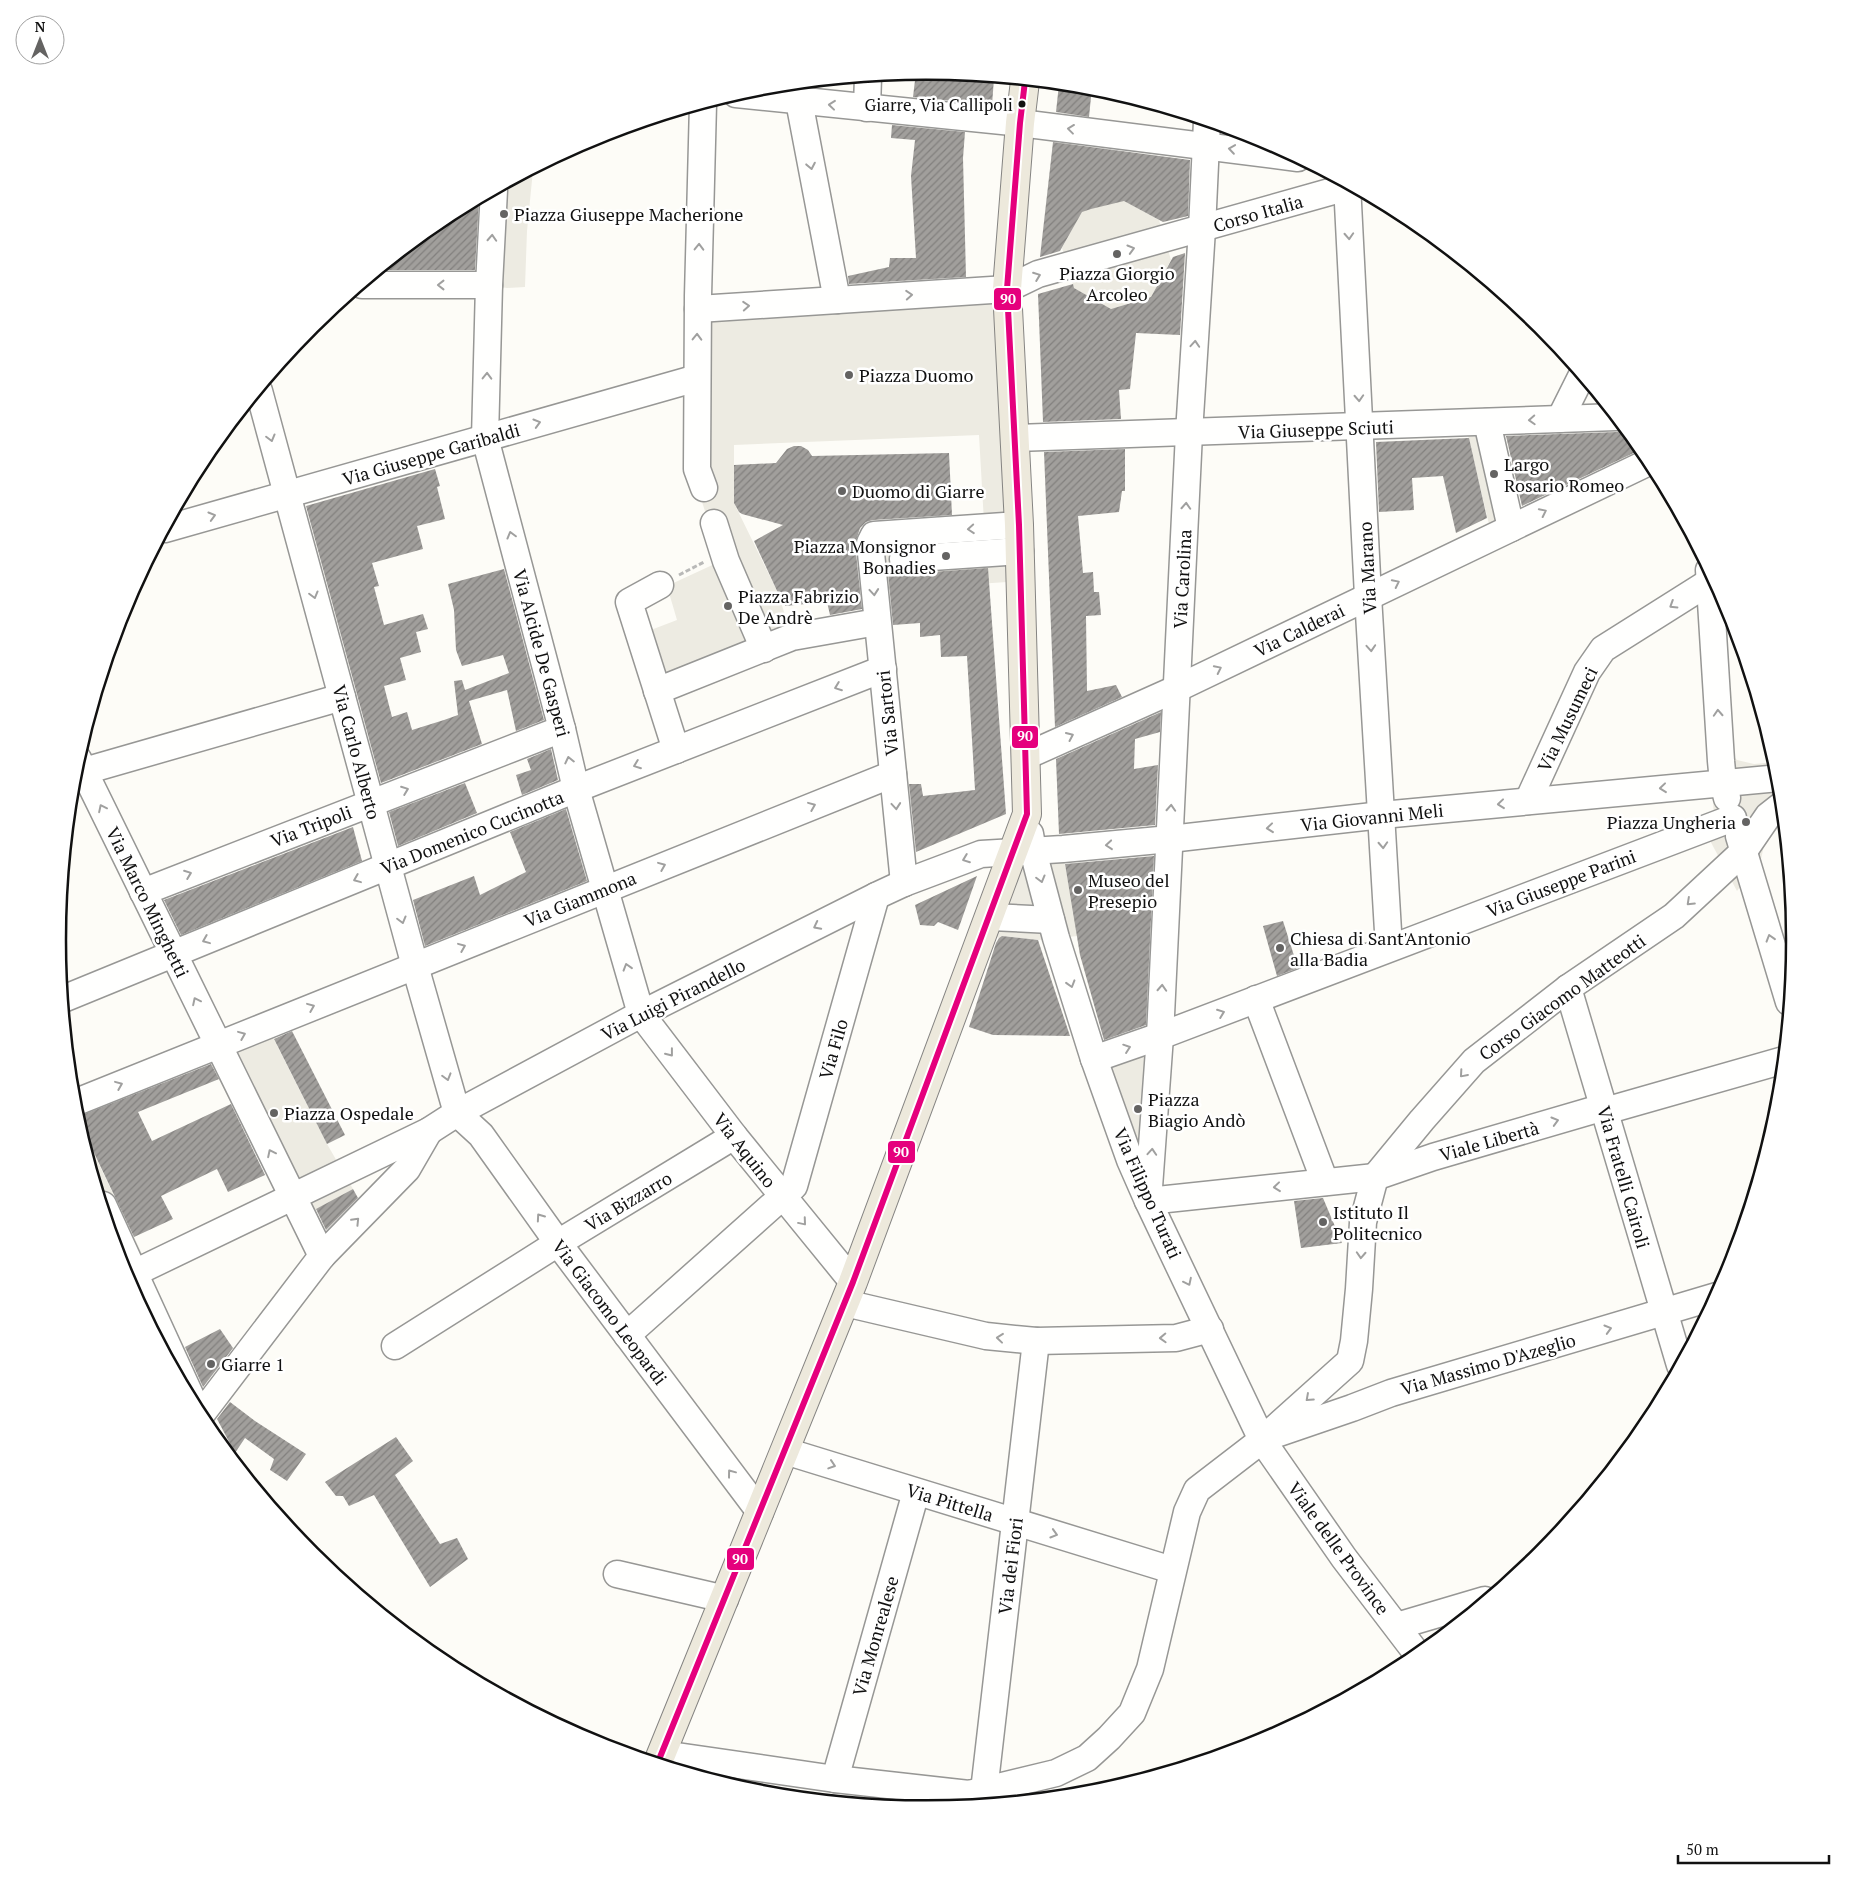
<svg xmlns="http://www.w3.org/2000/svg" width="1853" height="1880" font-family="'PT Serif',serif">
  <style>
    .plaza { fill: #edebe2 }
    .building { fill: url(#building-hatch) }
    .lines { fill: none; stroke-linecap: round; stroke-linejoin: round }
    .minor-casing { stroke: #979795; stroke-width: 29 }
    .major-casing { stroke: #858482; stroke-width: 30 }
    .path { stroke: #b9b9b8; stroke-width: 3; stroke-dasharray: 5 2.5; stroke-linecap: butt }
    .minor { stroke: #fffffe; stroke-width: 26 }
    .major { stroke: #ede9dc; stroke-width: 28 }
    .bus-1-casing { stroke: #fff; stroke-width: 10 }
    .bus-1 { stroke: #e5007d; stroke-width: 6 }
    .oneway { stroke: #a0a09f }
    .bus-dot { fill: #111; stroke: #fff; stroke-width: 2 }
    .poi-dot { fill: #646362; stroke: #fff; stroke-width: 2 }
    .labels { text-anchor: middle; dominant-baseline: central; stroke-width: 5; stroke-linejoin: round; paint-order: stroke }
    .bus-label { font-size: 17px; fill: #111; stroke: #fff; text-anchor: end }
    .street-label { font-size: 18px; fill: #111; stroke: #fff }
    .poi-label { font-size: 18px; fill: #111; stroke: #fff; text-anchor: start }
    .rim { fill: none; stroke: #111; stroke-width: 2.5 }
    .line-badge { stroke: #fff; stroke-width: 2 }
    .badge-label { font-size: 14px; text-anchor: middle; font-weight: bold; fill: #fff }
  </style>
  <defs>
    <pattern id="building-hatch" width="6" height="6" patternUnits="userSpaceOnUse" patternTransform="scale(1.25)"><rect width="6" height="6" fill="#a19f9c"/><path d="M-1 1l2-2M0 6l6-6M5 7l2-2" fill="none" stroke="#82807e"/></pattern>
  </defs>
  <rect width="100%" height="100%" fill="#fdfcf7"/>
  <!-- plaza -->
  <g class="plaza">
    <path d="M533 170 527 231 525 287 507 288 489 285 481 197Z"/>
    <path d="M1123 200 1159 220 1171 260 1151 297 1111 309 1074 288 1062 248 1082 211Z"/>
    <path d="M1008 275 1021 581 874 591 870 543 860 528 984 522 979 435 734 445V503L778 593 792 637 663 689 643 633 677 620 667 586 721 561 686 452 684 297Z"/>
    <path d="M1499 422 1523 522 1492 537 1465 423Z"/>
    <path d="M1729 752 1737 760 1754 764 1776 762 1779 771 1783 818 1765 841 1761 859 1737 891 1707 835 1714 817 1711 770Z"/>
    <path d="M1013 851 1064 860 1078 936 1038 940 1003 936 999 938 984 934Z"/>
    <path d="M1149 1030 1160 1199 1094 1059Z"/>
    <path d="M270 1032 327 1144 353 1189 310 1213 282 1202 207 1056Z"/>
    <path d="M77 1119 134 1237 148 1266 124 1272Z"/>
  </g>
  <!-- building -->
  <g class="building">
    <path d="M927 71 994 78 992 105 913 97 916 72Z"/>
    <path d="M1059 84 1092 87 1089 117 1056 112Z"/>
    <path d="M892 125 965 132 963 158 966 277 849 284 848 276 889 267 890 258H916L911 176 915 140 891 138Z"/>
    <path d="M1053 142 1190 160 1188 216 1163 222 1124 201 1091 209 1082 212 1060 251 1040 257Z"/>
    <path d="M479 199 475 270H380L444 217Z"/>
    <path d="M1185 253 1180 335 1136 333 1130 389 1119 390 1121 419 1043 422 1038 294 1073 284 1074 288 1111 309 1151 297 1173 257Z"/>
    <path d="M1625 428 1642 449 1522 506 1506 436 1617 432Z"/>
    <path d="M1469 438 1487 518 1456 533 1443 476 1412 478 1414 510 1379 512 1376 442Z"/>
    <path d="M794 446H801L808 450 812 456 949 453 952 515 873 520 866 522 860 528 855 544 862 609 830 615 827 602 785 606 784 593H778L754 541 783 525 742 514 739 512 734 503V465L776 463 787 449Z"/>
    <path d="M1125 449V491H1122L1119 512 1078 516 1083 573 1093 572 1094 592H1099L1101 615 1086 616 1087 691 1116 685 1122 697 1055 727 1044 452Z"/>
    <path d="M435 469 440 486 437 487 445 519 417 526 423 549 372 563 379 586 374 587 384 625 423 614 428 629 416 632 421 652 400 658 406 680 384 686 392 717 407 712 412 730 444 720 458 715 454 681 462 680 465 690 509 673 503 655 462 666 456 650 454 610 448 584 504 569 544 720 516 731 507 690 469 701 482 744 381 783 306 506Z"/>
    <path d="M988 568 1006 814 916 852 909 784H921L923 796 975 790 967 656 941 657 940 635 920 637V623L893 625 888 573 904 574Z"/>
    <path d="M1161 712 1160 732 1135 739 1134 769 1158 765 1155 825 1059 834 1056 759Z"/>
    <path d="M551 749 558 780 522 795 516 775 531 770 527 759Z"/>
    <path d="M465 783 477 813 398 846 389 812Z"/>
    <path d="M566 809 587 881 425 946 413 900 474 876 480 895 526 872 510 832Z"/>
    <path d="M353 827 362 861 181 935 164 900Z"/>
    <path d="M1154 856 1146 1025 1104 1040 1080 955 1065 864Z"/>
    <path d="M977 876 958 930 938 922 934 926 920 925 915 905Z"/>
    <path d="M1283 921 1298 968 1277 976 1263 926Z"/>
    <path d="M1002 936 1038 940 1070 1036 993 1035 969 1027 996 943 999 938Z"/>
    <path d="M292 1031 345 1135 327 1144 274 1039Z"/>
    <path d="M211 1064 219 1079 138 1112 152 1141 231 1104 265 1175 228 1192 217 1169 161 1196 173 1219 134 1237 77 1117Z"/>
    <path d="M353 1189 358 1198 326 1230 316 1209Z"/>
    <path d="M1323 1198 1342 1243 1301 1248 1294 1201Z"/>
    <path d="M220 1329 233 1348 203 1387 185 1347Z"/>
    <path d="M230 1402 255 1421 306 1454 287 1481 270 1470 274 1459 245 1438 235 1453 217 1419Z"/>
    <path d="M396 1437 413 1461 395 1475 440 1544 457 1538 468 1559 430 1587 374 1495 349 1506 343 1496H336L325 1482Z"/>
  </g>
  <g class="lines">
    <!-- minor casing -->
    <g class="minor-casing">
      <g id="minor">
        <path d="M736 94 1020 123 1298 158"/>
        <path d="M799 101 837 300"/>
        <path d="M703 104 698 296 697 469 704 488"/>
        <path d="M867 108 868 77"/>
        <path d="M1207 121 1202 229 1189 433 1160 1036 1148 1201 1375 1177 1433 1157 1604 1107"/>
        <path d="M1347 184 1368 596 1389 948"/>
        <path d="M494 190 489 285 485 438 562 729 576 789 641 1014 734 1136 853 1282"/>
        <path d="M362 285H489"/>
        <path d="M698 309 1007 289 1038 274 1351 186"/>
        <path d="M259 391 415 966 457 1113 481 1135 558 1243 760 1512"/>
        <path d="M1560 419 1582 375"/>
        <path d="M1487 422 1511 528"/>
        <path d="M1016 438 1616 417"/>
        <path d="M714 523 726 561 764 649"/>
        <path d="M165 529 697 378"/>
        <path d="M903 559 1020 551"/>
        <path d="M1709 570 1721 761 1723 782 1727 798"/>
        <path d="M660 585 629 602 676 750"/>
        <path d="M657 691 792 637 877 622"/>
        <path d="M1026 756 1178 688 1651 461"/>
        <path d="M78 759 322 1256"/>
        <path d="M74 774 342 697"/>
        <path d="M1528 801 1587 672 1603 649 1714 579"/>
        <path d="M1030 834 1033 851 1056 938 1094 1059 1130 1160 1148 1201 1262 1440 1344 1558 1418 1655"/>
        <path d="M1739 836 1789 1002"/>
        <path d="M904 883 870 543 874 535 1019 525"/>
        <path d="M143 892 562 729"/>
        <path d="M991 917 1051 920"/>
        <path d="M1568 988 1680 1365"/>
        <path d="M63 999 576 789 883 669"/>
        <path d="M1256 999 1325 1182"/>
        <path d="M1094 1059 1160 1036 1733 818"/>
        <path d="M74 1103 893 774"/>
        <path d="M1605 1111 1784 1060"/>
        <path d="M103 1205 198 1412"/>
        <path d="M126 1277 429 1131 457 1113 641 1014 876 896 904 883 981 854 1063 849 1170 839 1382 815 1780 778"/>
        <path d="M845 1303 986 1336 1036 1341 1176 1338 1210 1329"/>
        <path d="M627 1335 794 1186 876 896"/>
        <path d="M395 1346 558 1243 734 1136"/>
        <path d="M200 1416 322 1256 407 1169 429 1131"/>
        <path d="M1276 1434 1352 1408 1391 1393 1717 1296"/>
        <path d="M785 1451 1172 1570"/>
        <path d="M617 1574 725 1599"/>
        <path d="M1397 1626 1485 1600"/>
        <path d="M663 1754 835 1779 969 1794 1056 1773 1087 1758 1109 1738 1132 1713 1150 1669 1187 1512 1197 1490 1262 1440 1350 1361 1354 1341 1359 1289 1363 1222 1375 1177 1422 1120 1474 1061 1568 988 1674 916 1744 851 1768 816 1782 805"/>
        <path d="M835 1779 916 1492"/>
        <path d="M984 1791 1036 1341"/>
      </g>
    </g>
    <!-- major casing -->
    <g class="major-casing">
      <path id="major" d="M658 1762 853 1282 1027 814 1019 525 1007 289 1020 123 1025 81"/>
    </g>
    <!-- path -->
    <path class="path" d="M679 575 704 562"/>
    <!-- minor -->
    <use href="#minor" class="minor"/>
    <!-- major -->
    <use href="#major" class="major"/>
    <!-- bus-1 casing -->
    <g class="bus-1-casing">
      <path id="bus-1" d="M658 1762 853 1282 1027 814 1019 525 1007 289 1020 123 1025 81"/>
    </g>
    <!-- bus-1 -->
    <use href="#bus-1" class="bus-1"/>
  </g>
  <!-- one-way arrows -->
  <defs><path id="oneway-chevron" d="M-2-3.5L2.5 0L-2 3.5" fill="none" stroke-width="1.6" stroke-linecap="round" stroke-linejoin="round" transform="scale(1.25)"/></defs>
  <g class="oneway">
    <use href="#oneway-chevron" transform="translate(832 105) rotate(-174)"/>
    <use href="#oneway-chevron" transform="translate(1071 129) rotate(-173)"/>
    <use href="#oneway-chevron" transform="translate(1232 149) rotate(-172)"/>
    <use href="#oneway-chevron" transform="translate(811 166) rotate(79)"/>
    <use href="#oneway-chevron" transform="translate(1349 236) rotate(87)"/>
    <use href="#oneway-chevron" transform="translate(492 238) rotate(-87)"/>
    <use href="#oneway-chevron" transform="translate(699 247) rotate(-89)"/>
    <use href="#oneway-chevron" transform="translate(1131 249) rotate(-16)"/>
    <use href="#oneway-chevron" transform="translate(1037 276) rotate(-21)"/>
    <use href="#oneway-chevron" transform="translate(441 285) rotate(-180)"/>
    <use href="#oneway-chevron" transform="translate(909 295) rotate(-4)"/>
    <use href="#oneway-chevron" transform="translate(746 306) rotate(-4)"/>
    <use href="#oneway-chevron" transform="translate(697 337) rotate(-89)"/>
    <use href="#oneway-chevron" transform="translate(1195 344) rotate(-86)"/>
    <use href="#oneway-chevron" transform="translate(487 376) rotate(-89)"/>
    <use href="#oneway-chevron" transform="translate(1359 398) rotate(87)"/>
    <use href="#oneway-chevron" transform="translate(1532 420) rotate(177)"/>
    <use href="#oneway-chevron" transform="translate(537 423) rotate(-16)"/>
    <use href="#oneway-chevron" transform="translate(271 438) rotate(75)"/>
    <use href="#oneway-chevron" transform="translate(1186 506) rotate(-87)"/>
    <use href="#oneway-chevron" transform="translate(1543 512) rotate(-26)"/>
    <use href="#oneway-chevron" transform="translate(212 516) rotate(-16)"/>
    <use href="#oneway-chevron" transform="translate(971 529) rotate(176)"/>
    <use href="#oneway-chevron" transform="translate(511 535) rotate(-105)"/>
    <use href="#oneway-chevron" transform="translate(1396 583) rotate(-26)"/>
    <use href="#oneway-chevron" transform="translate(874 592) rotate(85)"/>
    <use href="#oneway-chevron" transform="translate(314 595) rotate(75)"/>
    <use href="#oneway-chevron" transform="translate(1673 605) rotate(148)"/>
    <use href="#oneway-chevron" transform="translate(1371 648) rotate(86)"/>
    <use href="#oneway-chevron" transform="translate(1218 669) rotate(-26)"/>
    <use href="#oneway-chevron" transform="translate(838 687) rotate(159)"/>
    <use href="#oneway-chevron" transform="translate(1718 713) rotate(-93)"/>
    <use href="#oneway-chevron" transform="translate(1070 736) rotate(-24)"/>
    <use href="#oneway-chevron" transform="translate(569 760) rotate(-103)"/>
    <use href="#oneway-chevron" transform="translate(637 765) rotate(159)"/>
    <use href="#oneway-chevron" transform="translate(1663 788) rotate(174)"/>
    <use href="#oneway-chevron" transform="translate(405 790) rotate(-21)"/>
    <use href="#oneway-chevron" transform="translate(1501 804) rotate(174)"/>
    <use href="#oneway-chevron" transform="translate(812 806) rotate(-22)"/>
    <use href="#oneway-chevron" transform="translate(896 806) rotate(85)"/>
    <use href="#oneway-chevron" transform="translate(102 808) rotate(-116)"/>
    <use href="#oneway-chevron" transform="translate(1171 808) rotate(-87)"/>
    <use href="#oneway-chevron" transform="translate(1270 828) rotate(174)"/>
    <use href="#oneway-chevron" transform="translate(1109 845) rotate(175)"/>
    <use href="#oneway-chevron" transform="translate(1383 845) rotate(87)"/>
    <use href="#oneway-chevron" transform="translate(966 859) rotate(159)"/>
    <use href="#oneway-chevron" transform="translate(662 866) rotate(-22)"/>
    <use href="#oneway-chevron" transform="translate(188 874) rotate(-21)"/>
    <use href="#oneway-chevron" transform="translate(357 879) rotate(158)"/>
    <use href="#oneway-chevron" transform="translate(1041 879) rotate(75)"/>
    <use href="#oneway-chevron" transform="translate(1690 902) rotate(137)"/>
    <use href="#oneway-chevron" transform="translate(402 920) rotate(75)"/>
    <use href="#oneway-chevron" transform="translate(817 926) rotate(153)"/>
    <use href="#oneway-chevron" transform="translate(1770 938) rotate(-107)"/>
    <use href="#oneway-chevron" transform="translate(206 940) rotate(158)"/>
    <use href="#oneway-chevron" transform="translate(462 947) rotate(-22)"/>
    <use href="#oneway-chevron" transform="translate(627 967) rotate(-107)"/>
    <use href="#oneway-chevron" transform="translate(1071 984) rotate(73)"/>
    <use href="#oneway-chevron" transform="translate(1162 988) rotate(-87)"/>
    <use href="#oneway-chevron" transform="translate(196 1001) rotate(-116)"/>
    <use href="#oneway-chevron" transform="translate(311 1007) rotate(-22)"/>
    <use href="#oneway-chevron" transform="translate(1221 1013) rotate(-21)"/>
    <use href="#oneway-chevron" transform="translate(242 1035) rotate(-22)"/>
    <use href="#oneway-chevron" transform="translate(1127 1048) rotate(-19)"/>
    <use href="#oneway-chevron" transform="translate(670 1053) rotate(52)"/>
    <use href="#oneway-chevron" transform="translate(1463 1074) rotate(131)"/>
    <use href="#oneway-chevron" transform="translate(447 1077) rotate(74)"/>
    <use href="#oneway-chevron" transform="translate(119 1085) rotate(-22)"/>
    <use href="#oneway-chevron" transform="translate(1555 1121) rotate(-16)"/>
    <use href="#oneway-chevron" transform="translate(1152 1152) rotate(-86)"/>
    <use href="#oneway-chevron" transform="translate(271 1153) rotate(-116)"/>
    <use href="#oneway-chevron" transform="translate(1277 1187) rotate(174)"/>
    <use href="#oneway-chevron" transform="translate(540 1217) rotate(-125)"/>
    <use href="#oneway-chevron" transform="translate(356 1221) rotate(-46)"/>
    <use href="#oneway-chevron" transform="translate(803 1222) rotate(50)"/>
    <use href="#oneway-chevron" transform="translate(1361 1255) rotate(93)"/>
    <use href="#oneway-chevron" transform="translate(1188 1282) rotate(64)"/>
    <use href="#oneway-chevron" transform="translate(1608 1329) rotate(-16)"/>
    <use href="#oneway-chevron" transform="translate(1000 1338) rotate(-174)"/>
    <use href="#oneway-chevron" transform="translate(1163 1338) rotate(178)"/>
    <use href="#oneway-chevron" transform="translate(1309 1398) rotate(138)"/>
    <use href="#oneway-chevron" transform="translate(832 1465) rotate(18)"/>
    <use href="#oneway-chevron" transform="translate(731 1473) rotate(-127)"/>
    <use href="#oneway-chevron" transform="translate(1054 1534) rotate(17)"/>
  </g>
  <!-- markers -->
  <circle class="bus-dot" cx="1022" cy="104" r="4.5"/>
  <g class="poi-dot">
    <circle cx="504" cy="214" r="5"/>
    <circle cx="1117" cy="254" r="5"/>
    <circle cx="849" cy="375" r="5"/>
    <circle cx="1494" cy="474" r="5"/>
    <circle cx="842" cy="491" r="5"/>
    <circle cx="946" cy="556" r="5"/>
    <circle cx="728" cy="606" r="5"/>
    <circle cx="1746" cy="822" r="5"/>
    <circle cx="1078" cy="890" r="5"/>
    <circle cx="1280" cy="948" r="5"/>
    <circle cx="1138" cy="1109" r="5"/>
    <circle cx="274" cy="1113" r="5"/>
    <circle cx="1323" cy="1222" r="5"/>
    <circle cx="211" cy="1364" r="5"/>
  </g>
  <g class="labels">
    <!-- bus labels -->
    <g class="bus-label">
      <text x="1013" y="104">Giarre, Via Callipoli</text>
    </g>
    <!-- street labels -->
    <g class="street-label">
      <text transform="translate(1258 213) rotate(-16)">Corso Italia</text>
      <text transform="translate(1316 429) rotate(-2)">Via Giuseppe Sciuti</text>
      <text transform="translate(431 454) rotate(-16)">Via Giuseppe Garibaldi</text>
      <text transform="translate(1367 568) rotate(-93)">Via Marano</text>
      <text transform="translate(1182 579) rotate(-87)">Via Carolina</text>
      <text transform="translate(1299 630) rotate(-26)">Via Calderai</text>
      <text transform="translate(542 653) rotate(75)">Via Alcide De Gasperi</text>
      <text transform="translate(887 713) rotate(-96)">Via Sartori</text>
      <text transform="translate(1567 719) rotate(-64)">Via Musumeci</text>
      <text transform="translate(357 752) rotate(75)">Via Carlo Alberto</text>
      <text transform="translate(1372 817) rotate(-6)">Via Giovanni Meli</text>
      <text transform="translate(311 826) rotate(-21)">Via Tripoli</text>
      <text transform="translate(472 832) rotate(-22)">Via Domenico Cucinotta</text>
      <text transform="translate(1561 883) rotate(-21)">Via Giuseppe Parini</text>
      <text transform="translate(580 899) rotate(-22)">Via Giammona</text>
      <text transform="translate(148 902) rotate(64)">Via Marco Minghetti</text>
      <text transform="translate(1562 997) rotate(-36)">Corso Giacomo Matteotti</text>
      <text transform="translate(673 999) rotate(-27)">Via Luigi Pirandello</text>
      <text transform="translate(833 1049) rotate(-74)">Via Filo</text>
      <text transform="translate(1489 1141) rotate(-16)">Viale Libertà</text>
      <text transform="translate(745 1150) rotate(52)">Via Aquino</text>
      <text transform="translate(1624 1177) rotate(74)">Via Fratelli Cairoli</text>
      <text transform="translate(1148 1193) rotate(66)">Via Filippo Turati</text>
      <text transform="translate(628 1201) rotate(-31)">Via Bizzarro</text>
      <text transform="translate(610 1312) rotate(53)">Via Giacomo Leopardi</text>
      <text transform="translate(1488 1364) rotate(-16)">Via Massimo D'Azeglio</text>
      <text transform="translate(950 1502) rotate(17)">Via Pittella</text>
      <text transform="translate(1339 1548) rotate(54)">Viale delle Province</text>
      <text transform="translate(1010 1566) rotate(-83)">Via dei Fiori</text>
      <text transform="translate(875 1636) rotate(-74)">Via Monrealese</text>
    </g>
    <!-- poi labels -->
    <g class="poi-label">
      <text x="514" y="214">Piazza Giuseppe Macherione</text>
      <text x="1117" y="273" text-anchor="middle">Piazza Giorgio<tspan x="1117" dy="21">Arcoleo</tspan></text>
      <text x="859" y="375">Piazza Duomo</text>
      <text x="1504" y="464">Largo<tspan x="1504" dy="21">Rosario Romeo</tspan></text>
      <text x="852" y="491">Duomo di Giarre</text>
      <text x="936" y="546" text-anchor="end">Piazza Monsignor<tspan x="936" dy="21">Bonadies</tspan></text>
      <text x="738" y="596">Piazza Fabrizio<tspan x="738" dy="21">De Andrè</tspan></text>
      <text x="1736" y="822" text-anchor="end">Piazza Ungheria</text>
      <text x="1088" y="880">Museo del<tspan x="1088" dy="21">Presepio</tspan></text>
      <text x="1290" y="938">Chiesa di Sant'Antonio<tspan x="1290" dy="21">alla Badia</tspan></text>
      <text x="1148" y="1099">Piazza<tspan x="1148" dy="21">Biagio Andò</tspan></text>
      <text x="284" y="1113">Piazza Ospedale</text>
      <text x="1333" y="1212">Istituto Il<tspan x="1333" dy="21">Politecnico</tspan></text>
      <text x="221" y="1364">Giarre 1</text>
    </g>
  </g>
  <!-- crop -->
  <path d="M0 0H1853V1880H0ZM66 940a860 860 0 1 1 1720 0a860 860 0 1 1-1720 0Z" fill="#fff" fill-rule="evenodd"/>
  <path class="rim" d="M66 940a860 860 0 1 1 1720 0a860 860 0 1 1-1720 0Z"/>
  <g class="line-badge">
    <rect x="993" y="287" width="29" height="24" rx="5" fill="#e5007d"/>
    <rect x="1011" y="725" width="28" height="24" rx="5" fill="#e5007d"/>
    <rect x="887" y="1140" width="29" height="24" rx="5" fill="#e5007d"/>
    <rect x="726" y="1547" width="29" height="24" rx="5" fill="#e5007d"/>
  </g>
  <g class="badge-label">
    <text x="1008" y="304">90</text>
    <text x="1025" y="741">90</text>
    <text x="901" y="1157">90</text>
    <text x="740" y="1564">90</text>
  </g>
  <!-- north arrow -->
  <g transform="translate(40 40)"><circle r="24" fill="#ffffff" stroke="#a0a0a0"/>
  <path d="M0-4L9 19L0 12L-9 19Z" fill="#646362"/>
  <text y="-8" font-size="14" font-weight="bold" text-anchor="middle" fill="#111111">N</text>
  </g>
  <!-- scale -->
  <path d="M1678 1855v8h151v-8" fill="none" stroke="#111111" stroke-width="2.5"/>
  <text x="1686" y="1855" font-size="15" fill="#111111" stroke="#ffffff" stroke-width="4" paint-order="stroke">50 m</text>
</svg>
